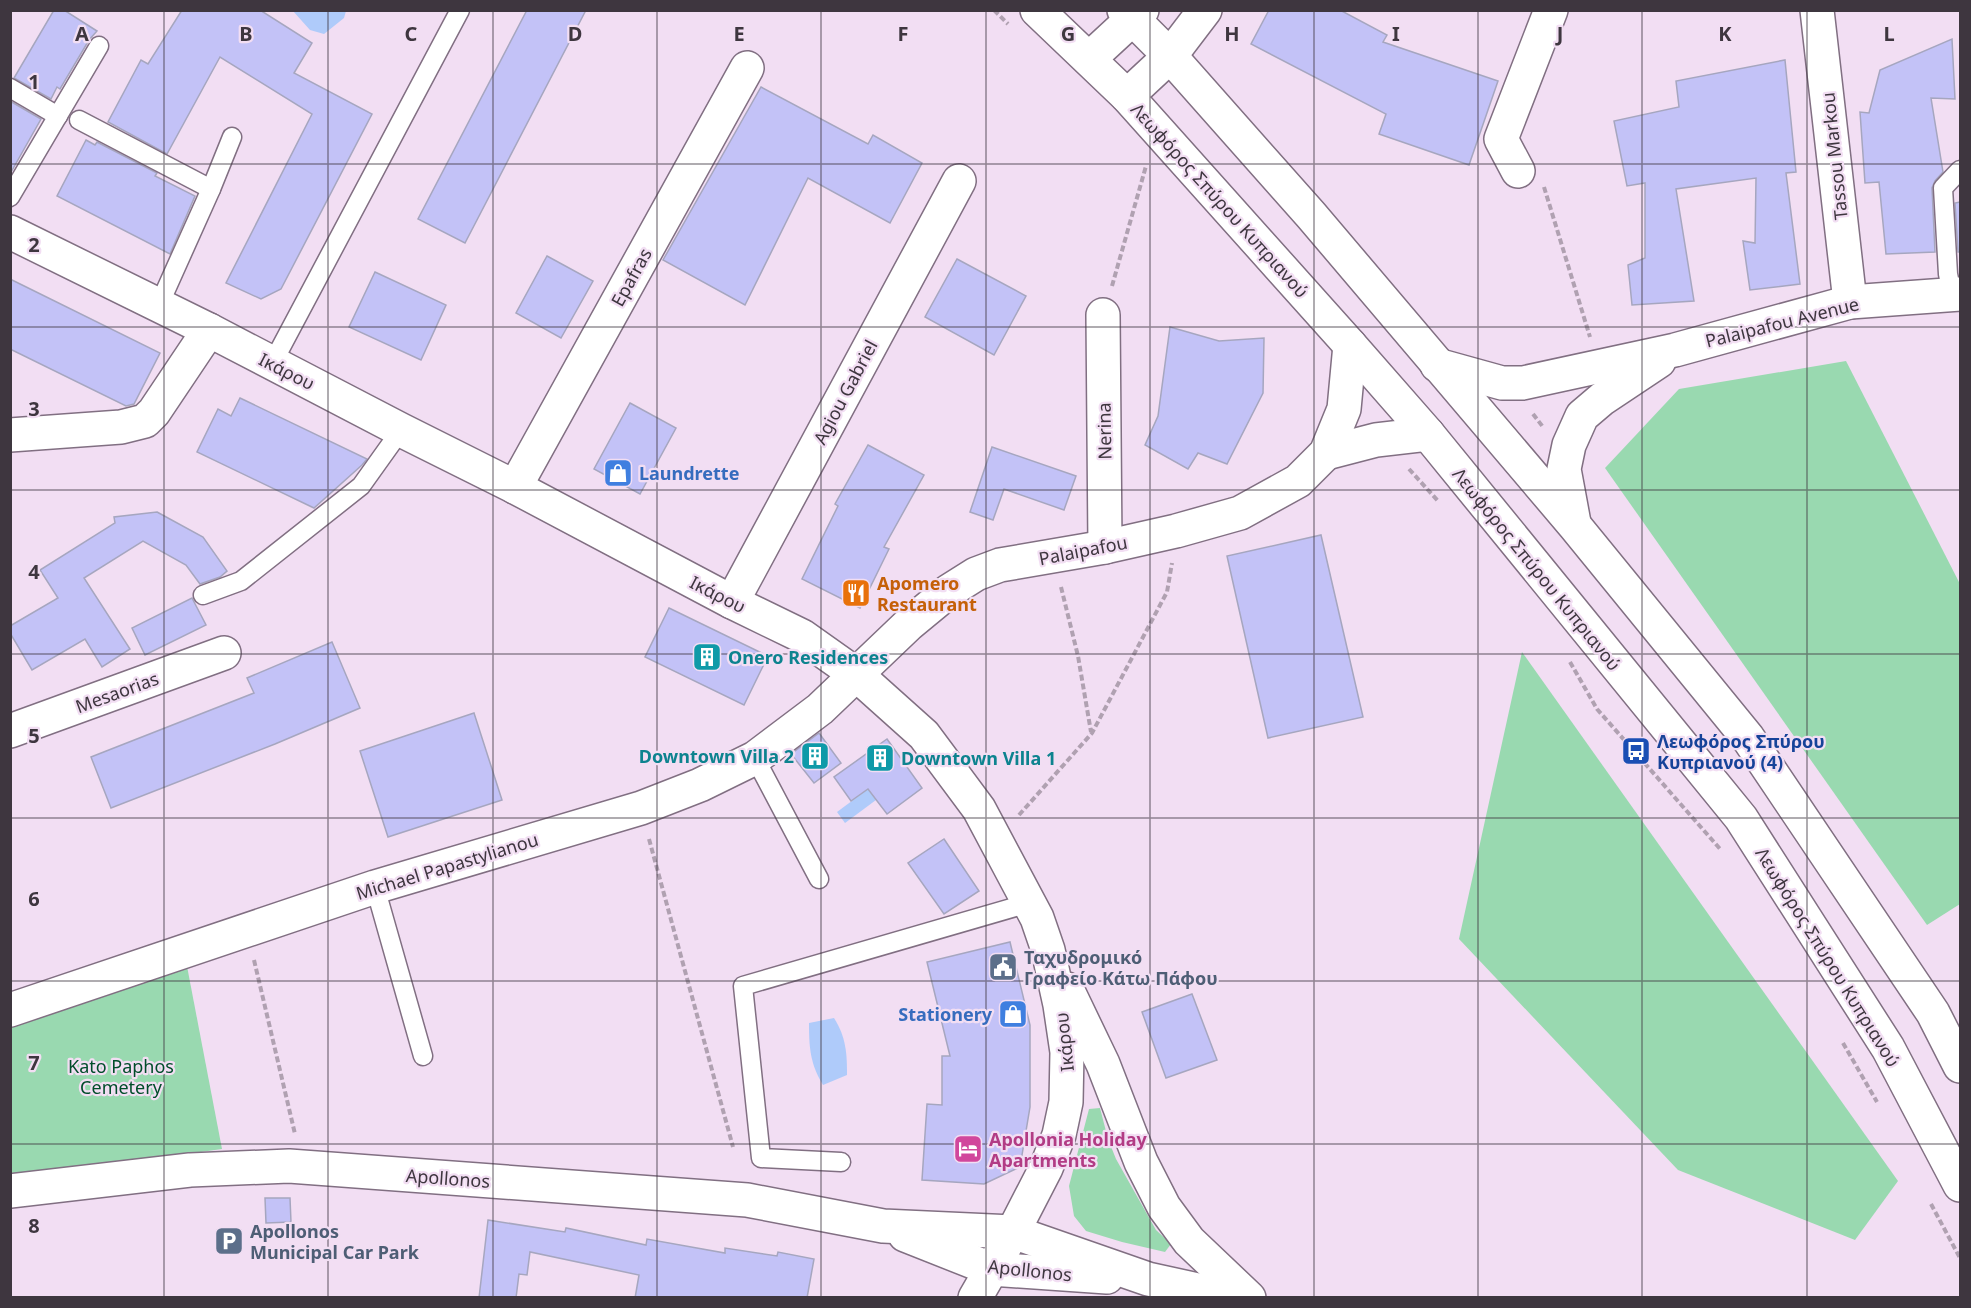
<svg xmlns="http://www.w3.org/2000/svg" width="1971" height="1308" font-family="'Noto Sans',sans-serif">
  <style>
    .green { fill: #99d9b0 }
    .water { fill: #afcbfa }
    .building { fill: #c3c2f7; stroke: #a6a6bf; stroke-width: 1.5 }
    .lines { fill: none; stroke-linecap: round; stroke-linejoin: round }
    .service-casing { stroke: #816f82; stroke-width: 21 }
    .minor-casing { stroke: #816f82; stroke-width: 36 }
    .tertiary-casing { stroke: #816f82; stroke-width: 36 }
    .secondary-casing { stroke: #816f82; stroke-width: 36 }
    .path { stroke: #b0a1b1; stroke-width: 4; stroke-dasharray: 6 3; stroke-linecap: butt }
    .service { stroke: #fff; stroke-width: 18 }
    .minor { stroke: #fff; stroke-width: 33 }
    .tertiary { stroke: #fff; stroke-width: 33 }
    .secondary { stroke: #fff; stroke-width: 33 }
    .grid { fill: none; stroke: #3e363f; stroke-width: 1.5; stroke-opacity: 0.55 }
    .labels { text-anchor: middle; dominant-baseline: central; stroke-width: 4.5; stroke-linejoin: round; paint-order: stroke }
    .street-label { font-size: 18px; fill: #3e363f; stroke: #f2def3 }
    .shop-label { font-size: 18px; font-weight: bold; fill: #366cbe; stroke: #f2def3; text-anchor: start }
    .food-label { font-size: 18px; font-weight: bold; fill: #c56008; stroke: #f2def3; text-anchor: start }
    .culture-label { font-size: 18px; font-weight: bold; fill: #0d838f; stroke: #f2def3; text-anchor: start }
    .transit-label { font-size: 18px; font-weight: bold; fill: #164399; stroke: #f2def3; text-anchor: start }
    .service-label { font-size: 18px; font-weight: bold; fill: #4e5e75; stroke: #f2def3; text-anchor: start }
    .park-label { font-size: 18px; fill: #004d2a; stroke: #f2def3 }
    .hotel-label { font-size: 18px; font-weight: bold; fill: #b23c85; stroke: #f2def3; text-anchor: start }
    .grid-label { font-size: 20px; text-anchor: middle; font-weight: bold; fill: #3e363f; stroke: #f2def3; stroke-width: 4.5; stroke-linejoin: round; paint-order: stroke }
  </style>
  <rect width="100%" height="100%" fill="#f2def3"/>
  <!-- green -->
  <g class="green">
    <path d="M1846 361 1960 584V904L1927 925 1605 468 1679 389Z"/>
    <path d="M1522 652 1898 1181 1855 1240 1678 1170 1459 939Z"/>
    <path d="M186 961 222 1149 11 1179 10 1024Z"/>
    <path d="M1100 1108 1108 1139 1116 1159 1156 1230 1171 1244 1165 1252 1122 1242 1086 1231 1074 1216 1069 1186 1089 1109Z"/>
  </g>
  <!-- water -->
  <g class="water">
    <path d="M293 11H292H346L344 18 324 34 310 30Z"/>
    <path d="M868 789 876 800 845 823 837 812Z"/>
    <path d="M834 1018C846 1037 847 1053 847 1075L823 1085C810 1064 809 1047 809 1023Z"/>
  </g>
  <!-- building -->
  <g class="building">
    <path d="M54 10H64L97 31 89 40 60 89 57 87 51 99 14 78Z"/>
    <path d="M182 10H260L312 43 294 73 372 114 281 289 261 299 226 283 312 114 220 57 167 154 108 122 141 60 148 64Z"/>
    <path d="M527 10H586L465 243 418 219Z"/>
    <path d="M1269 10H1340L1387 35 1383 42 1498 81 1469 165 1379 134 1386 114 1251 44Z"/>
    <path d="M1952 39 1955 99 1931 98 1943 172 1935 181 1932 188 1935 252 1886 254 1879 182 1865 183 1860 112 1869 113 1880 70Z"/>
    <path d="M1785 60 1796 172 1786 173 1800 284 1750 290 1743 241 1755 243 1756 178 1676 189 1694 301 1632 305 1628 265 1645 258V183L1627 186 1614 121 1679 107 1676 81Z"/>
    <path d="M761 87 868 144 873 135 922 163 890 223 808 178 745 305 663 260Z"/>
    <path d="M10 101 41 119 10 174Z"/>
    <path d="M86 140 95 145 97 142 157 173 155 176 195 196 170 254 57 196Z"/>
    <path d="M1960 202V252H1958L1955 203Z"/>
    <path d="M547 256 593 281 561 338 516 313Z"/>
    <path d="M957 259 1026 296 994 355 925 317Z"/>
    <path d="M375 272 446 305 421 360 349 327Z"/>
    <path d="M10 279 160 353 134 404 126 406 10 349Z"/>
    <path d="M1170 327 1219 341 1264 338 1263 393 1227 464 1198 453 1188 469 1145 445 1158 416Z"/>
    <path d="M240 398 367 459 362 465 314 508 197 452 218 409 231 416Z"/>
    <path d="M630 403 676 428 640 494 594 469Z"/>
    <path d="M868 445 924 475 884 547 889 549 860 608 802 579 838 506 835 504Z"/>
    <path d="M992 447 1076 476 1064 510 1004 489 993 520 970 512Z"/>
    <path d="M157 512 203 537 227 571 220 577 200 584 186 565 143 541 84 578 130 649 102 667 85 639 32 670 10 633V626L58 598 40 570 115 523 114 517Z"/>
    <path d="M1321 535 1363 717 1268 738 1227 556Z"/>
    <path d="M192 598 206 625 145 655 132 628Z"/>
    <path d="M669 608 768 656 744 705 645 657Z"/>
    <path d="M332 642 360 708 275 744 111 808 91 757 254 693 247 678Z"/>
    <path d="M474 713 502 800 388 837 360 751Z"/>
    <path d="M819 733 841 763 814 783 791 754Z"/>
    <path d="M887 739 922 788 887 814 868 789 851 801 834 777Z"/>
    <path d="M944 839 979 891 944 914 908 863Z"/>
    <path d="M1010 942 1030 1025V1107L1020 1167 984 1184 922 1180 927 1104 942 1105V1056H950L927 962Z"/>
    <path d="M1192 994 1217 1060 1166 1078 1142 1012Z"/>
    <path d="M265 1198H290L291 1222 266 1223Z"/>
    <path d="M488 1220 565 1232 566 1228 646 1245 647 1239 725 1253V1248L777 1256 778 1252 814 1259 807 1298H635L639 1275 530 1252 527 1275 519 1274 516 1298H479Z"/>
  </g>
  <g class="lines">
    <!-- service casing -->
    <g class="service-casing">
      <g id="service">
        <path d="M10 88 58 116"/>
        <path d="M79 120 211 189"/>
        <path d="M10 197 99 46"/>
        <path d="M1952 294 1948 274 1943 188 1960 170"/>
        <path d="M159 305 211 189 232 137"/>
        <path d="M272 364 460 10"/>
        <path d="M203 595 241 581 361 486 401 430"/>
        <path d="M755 758 819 879"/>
        <path d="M375 887 423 1056"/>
        <path d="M841 1162 761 1158 743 986 1029 903"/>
      </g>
    </g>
    <!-- minor casing -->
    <g class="minor-casing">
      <g id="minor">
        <path d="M1817 10 1850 302"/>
        <path d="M1518 171 1501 139 1551 10"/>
        <path d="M1103 315 1105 547"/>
        <path d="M10 435 121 427 145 421 154 412 209 330"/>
        <path d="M1326 453 1376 440 1428 434"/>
        <path d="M515 487 747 68"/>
        <path d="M732 602 959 181"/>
        <path d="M10 731 224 653"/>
        <path d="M10 1010 375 887 641 808 700 785 755 758 820 709 909 624 949 591 976 574 1000 565 1105 547 1176 531 1240 513 1298 481 1326 453 1344 409 1350 345"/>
        <path d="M10 1191 190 1170 289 1166 747 1200 883 1226 1013 1232 1148 1279 1234 1298"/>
        <path d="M905 1235 991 1269 1107 1277"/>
      </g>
    </g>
    <!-- tertiary casing -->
    <g class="tertiary-casing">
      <g id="tertiary">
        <path d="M1089 59 1142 10"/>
        <path d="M1127 96 1170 56 1205 10"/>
        <path d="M10 232 209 330 401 430 515 487 732 602 802 636 857 675 924 735 979 809 1037 918 1048 950 1060 1005 1067 1052 1066 1102 1059 1135 1046 1168 1013 1232 975 1298"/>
        <path d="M1067 989 1103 1064 1141 1162 1164 1207 1189 1241 1249 1298"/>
      </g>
    </g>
    <!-- secondary casing -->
    <g class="secondary-casing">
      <g id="secondary">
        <path d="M1037 10 1127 96 1350 345 1428 434 1741 818 1888 1048 1960 1185"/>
        <path d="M1124 10 1170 56 1311 215 1575 526 1748 738 1933 1013 1960 1066"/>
        <path d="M1437 365 1502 383H1523L1675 350 1850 302 1960 294"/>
        <path d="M1574 523 1564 469 1569 445 1582 416 1602 399 1659 361"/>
      </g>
    </g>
    <!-- path -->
    <g class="path">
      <path d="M994 10 1008 24"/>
      <path d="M1544 187 1590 337"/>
      <path d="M1112 286 1146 166"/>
      <path d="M1533 414 1543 427"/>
      <path d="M1409 469 1438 501"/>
      <path d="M1061 587 1078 656 1091 732"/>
      <path d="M1570 662 1597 709 1721 850"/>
      <path d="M1019 815 1092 733 1167 592 1172 563"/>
      <path d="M649 839 733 1147"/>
      <path d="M254 960 295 1134"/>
      <path d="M1843 1043 1877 1102"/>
      <path d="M1931 1204 1960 1258"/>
    </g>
    <!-- service -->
    <use href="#service" class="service"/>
    <!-- minor -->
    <use href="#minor" class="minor"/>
    <!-- tertiary -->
    <use href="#tertiary" class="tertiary"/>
    <!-- secondary -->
    <use href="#secondary" class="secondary"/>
  </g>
  <!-- grid -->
  <path class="grid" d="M164 10V1298M328 10V1298M493 10V1298M657 10V1298M821 10V1298M986 10V1298M1150 10V1298M1314 10V1298M1478 10V1298M1642 10V1298M1807 10V1298M10 164H1960M10 327H1960M10 490H1960M10 654H1960M10 818H1960M10 981H1960M10 1144H1960"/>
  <!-- icons -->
  <defs>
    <g id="shop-square" transform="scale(1.5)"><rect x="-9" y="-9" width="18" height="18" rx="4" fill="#3f7fe0" stroke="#f2def3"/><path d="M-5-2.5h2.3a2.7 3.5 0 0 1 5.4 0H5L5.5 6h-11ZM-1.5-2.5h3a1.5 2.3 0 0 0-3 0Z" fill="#fff"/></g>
    <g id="restaurant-square" transform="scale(1.5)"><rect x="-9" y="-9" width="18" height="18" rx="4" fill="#e8710a" stroke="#f2def3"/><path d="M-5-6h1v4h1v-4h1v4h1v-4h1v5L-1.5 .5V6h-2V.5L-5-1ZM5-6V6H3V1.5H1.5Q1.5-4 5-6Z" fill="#fff"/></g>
    <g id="building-square" transform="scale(1.5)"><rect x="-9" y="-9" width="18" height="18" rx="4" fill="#0f9aa8" stroke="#f2def3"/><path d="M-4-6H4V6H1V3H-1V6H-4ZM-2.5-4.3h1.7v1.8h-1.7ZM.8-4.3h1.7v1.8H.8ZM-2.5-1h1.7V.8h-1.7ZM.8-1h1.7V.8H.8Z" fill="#fff"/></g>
    <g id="bus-square" transform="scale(1.5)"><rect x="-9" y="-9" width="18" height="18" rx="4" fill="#1a4fb4" stroke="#f2def3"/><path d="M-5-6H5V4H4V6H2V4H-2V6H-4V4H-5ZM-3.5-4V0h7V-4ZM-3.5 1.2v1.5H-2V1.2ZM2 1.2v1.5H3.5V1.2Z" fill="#fff"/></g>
    <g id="civic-square" transform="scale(1.5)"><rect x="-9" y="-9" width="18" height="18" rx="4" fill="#5c6f8a" stroke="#f2def3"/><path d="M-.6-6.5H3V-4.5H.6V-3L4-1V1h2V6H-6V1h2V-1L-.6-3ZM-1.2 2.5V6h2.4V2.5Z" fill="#fff"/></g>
    <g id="hotel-square" transform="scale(1.5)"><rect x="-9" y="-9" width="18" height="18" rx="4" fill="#d1479c" stroke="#f2def3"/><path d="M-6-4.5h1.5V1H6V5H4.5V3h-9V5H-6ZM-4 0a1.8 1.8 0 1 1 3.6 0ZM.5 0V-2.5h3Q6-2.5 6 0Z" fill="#fff"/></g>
    <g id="parking-square" transform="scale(1.5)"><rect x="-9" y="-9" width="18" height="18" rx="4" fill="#5c6f8a" stroke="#f2def3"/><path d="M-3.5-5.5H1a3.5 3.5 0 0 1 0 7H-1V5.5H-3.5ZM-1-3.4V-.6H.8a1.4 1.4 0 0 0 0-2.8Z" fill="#fff"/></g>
  </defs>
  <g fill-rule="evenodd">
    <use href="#shop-square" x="618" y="473"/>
    <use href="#restaurant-square" x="856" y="593"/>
    <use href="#building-square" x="707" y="657"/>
    <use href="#bus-square" x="1636" y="751"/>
    <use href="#building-square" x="815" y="756"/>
    <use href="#building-square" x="880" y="758"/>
    <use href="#civic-square" x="1003" y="967"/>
    <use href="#shop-square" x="1013" y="1014"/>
    <use href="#hotel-square" x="968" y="1149"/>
    <use href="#parking-square" x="229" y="1241"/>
  </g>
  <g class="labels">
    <!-- street labels -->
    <g class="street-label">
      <text transform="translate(1834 156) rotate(-96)">Tassou Markou</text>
      <text transform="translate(1220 200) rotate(48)">Λεωφόρος Σπύρου Κυπριανού</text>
      <text transform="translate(631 277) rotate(-61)">Epafras</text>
      <text transform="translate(1782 322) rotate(-14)">Palaipafou Avenue</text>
      <text transform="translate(287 371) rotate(27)">Ικάρου</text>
      <text transform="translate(845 392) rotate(-62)">Agiou Gabriel</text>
      <text transform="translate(1104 431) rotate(-91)">Nerina</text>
      <text transform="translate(1083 550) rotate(-11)">Palaipafou</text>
      <text transform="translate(1537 569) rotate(51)">Λεωφόρος Σπύρου Κυπριανού</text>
      <text transform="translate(718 594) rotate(27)">Ικάρου</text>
      <text transform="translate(117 692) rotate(-20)">Mesaorias</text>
      <text transform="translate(447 866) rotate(-17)">Michael Papastylianou</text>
      <text transform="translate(1828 957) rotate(58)">Λεωφόρος Σπύρου Κυπριανού</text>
      <text transform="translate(1064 1042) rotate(-96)">Ικάρου</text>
      <text transform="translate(448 1178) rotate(4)">Apollonos</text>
      <text transform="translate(1030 1270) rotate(6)">Apollonos</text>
    </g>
    <!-- shop labels -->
    <g class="shop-label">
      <text x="639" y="473">Laundrette</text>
      <text x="992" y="1014" text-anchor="end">Stationery</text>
    </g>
    <!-- food labels -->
    <g class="food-label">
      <text x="877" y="583">Apomero<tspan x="877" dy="21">Restaurant</tspan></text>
    </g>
    <!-- culture labels -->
    <g class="culture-label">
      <text x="728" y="657">Onero Residences</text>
      <text x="794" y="756" text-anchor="end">Downtown Villa 2</text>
      <text x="901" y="758">Downtown Villa 1</text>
    </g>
    <!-- transit labels -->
    <g class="transit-label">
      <text x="1657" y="741">Λεωφόρος Σπύρου<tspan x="1657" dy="21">Κυπριανού (4)</tspan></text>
    </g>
    <!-- service labels -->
    <g class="service-label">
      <text x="1024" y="957">Ταχυδρομικό<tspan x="1024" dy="21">Γραφείο Κάτω Πάφου</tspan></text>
      <text x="250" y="1231">Apollonos<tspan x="250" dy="21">Municipal Car Park</tspan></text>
    </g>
    <!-- park labels -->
    <g class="park-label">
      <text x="121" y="1066">Kato Paphos<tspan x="121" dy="21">Cemetery</tspan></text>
    </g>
    <!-- hotel labels -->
    <g class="hotel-label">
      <text x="989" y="1139">Apollonia Holiday<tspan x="989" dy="21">Apartments</tspan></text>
    </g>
  </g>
  <g class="grid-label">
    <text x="82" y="41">A</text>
    <text x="246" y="41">B</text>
    <text x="411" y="41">C</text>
    <text x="575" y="41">D</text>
    <text x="739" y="41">E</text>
    <text x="903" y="41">F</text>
    <text x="1068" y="41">G</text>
    <text x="1232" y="41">H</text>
    <text x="1396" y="41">I</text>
    <text x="1560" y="41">J</text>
    <text x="1725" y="41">K</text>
    <text x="1889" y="41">L</text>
    <text x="34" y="89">1</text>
    <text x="34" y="252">2</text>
    <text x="34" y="416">3</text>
    <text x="34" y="579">4</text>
    <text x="34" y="743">5</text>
    <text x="34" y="906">6</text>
    <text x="34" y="1070">7</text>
    <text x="34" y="1233">8</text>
  </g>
  <!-- border -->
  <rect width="1971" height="1308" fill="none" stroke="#3e363f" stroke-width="24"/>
</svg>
